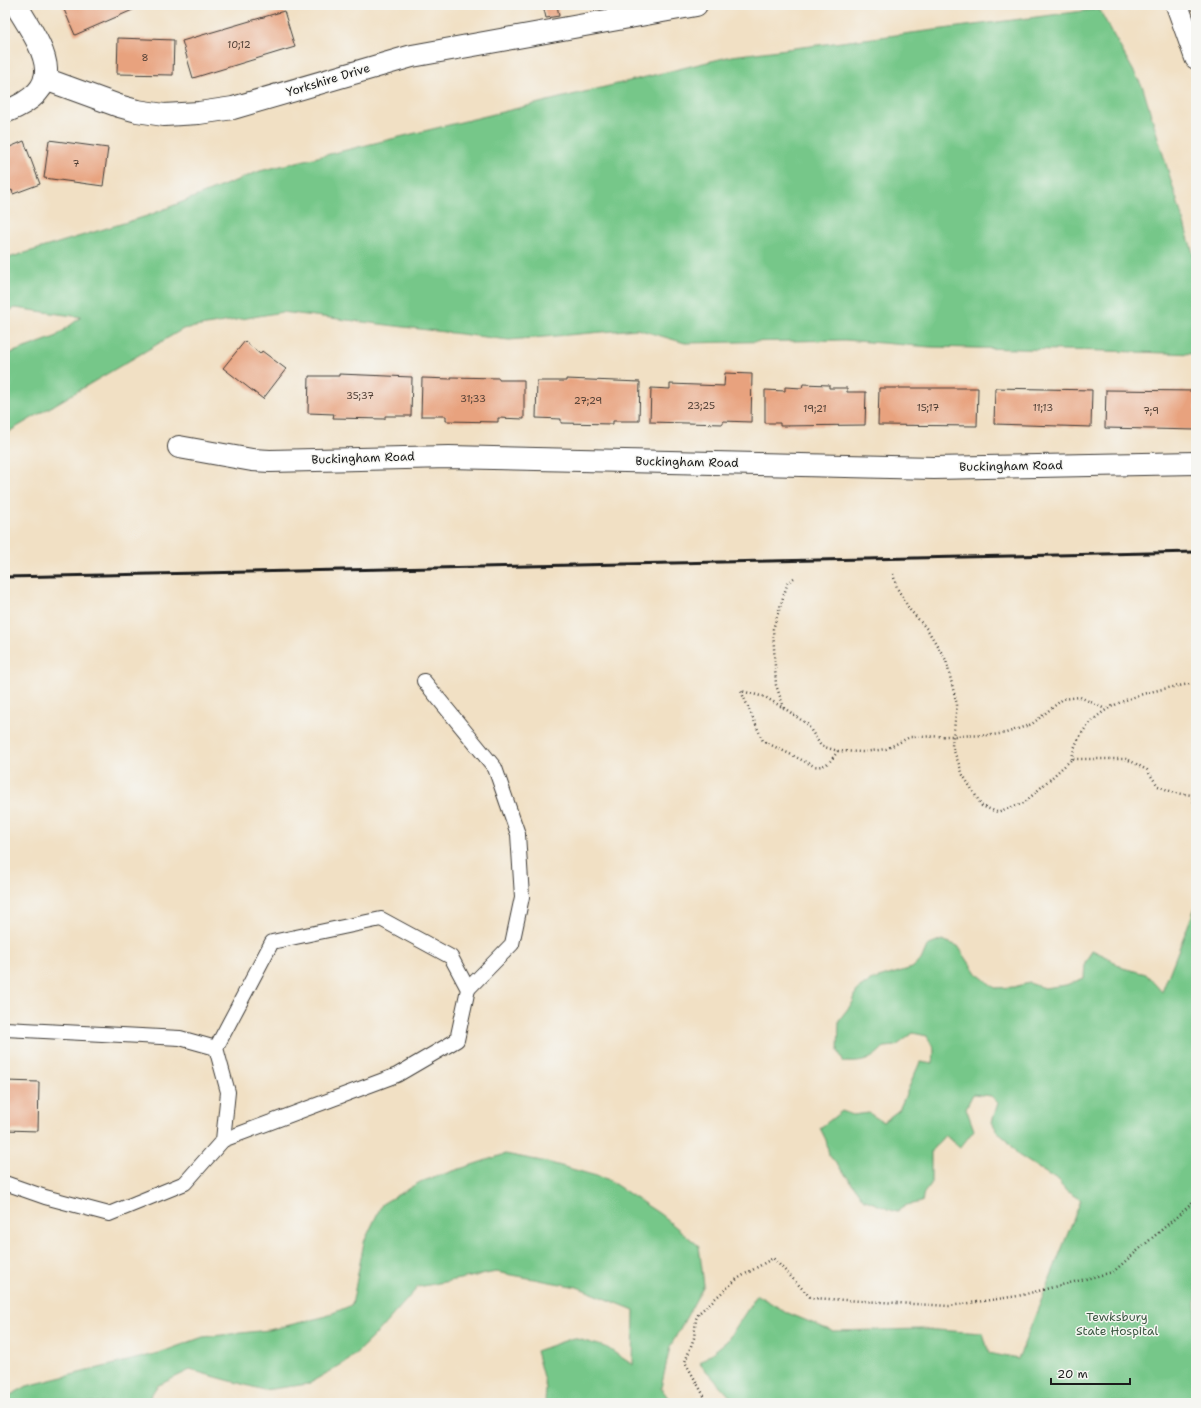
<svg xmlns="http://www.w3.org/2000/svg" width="1201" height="1408" font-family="'Shantell Sans',sans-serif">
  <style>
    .green { fill: #76c789; stroke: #497252 }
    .building { fill: #e8a27e }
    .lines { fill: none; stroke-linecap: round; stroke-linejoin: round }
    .service-casing { stroke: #3c3935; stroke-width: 16 }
    .minor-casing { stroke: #3c3935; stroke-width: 24 }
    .path { stroke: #3c3935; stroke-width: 2.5; stroke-dasharray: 1 3; stroke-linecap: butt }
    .service { stroke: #fff; stroke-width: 14 }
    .minor { stroke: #fff; stroke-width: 22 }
    .rail { stroke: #1c1c1c; stroke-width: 3 }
    .labels { text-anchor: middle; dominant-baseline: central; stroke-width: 3; stroke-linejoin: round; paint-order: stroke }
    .number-label { font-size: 10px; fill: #4f3e34 }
    .street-label { font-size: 12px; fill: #1c1c1c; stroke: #f6f6f2 }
    .park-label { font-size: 12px; fill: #3c5842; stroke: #f6f6f2 }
  </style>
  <rect width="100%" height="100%" fill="#f6f6f2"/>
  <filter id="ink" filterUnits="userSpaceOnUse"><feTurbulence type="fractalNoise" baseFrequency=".025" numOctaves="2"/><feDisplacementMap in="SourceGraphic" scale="8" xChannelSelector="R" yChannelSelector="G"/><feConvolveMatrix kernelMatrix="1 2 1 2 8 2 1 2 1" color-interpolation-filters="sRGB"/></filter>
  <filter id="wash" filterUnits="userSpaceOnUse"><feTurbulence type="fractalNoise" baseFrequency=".012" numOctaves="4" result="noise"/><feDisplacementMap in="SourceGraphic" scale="16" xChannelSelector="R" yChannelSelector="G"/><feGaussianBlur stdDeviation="0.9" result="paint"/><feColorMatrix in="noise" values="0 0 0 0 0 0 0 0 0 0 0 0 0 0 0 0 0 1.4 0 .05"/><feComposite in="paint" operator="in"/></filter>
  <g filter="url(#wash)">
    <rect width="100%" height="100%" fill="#f1e0c4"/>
    <!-- green -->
    <g class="green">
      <path d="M1099 9 1143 88 1196 263V354L1107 351 930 347 845 340 685 343 637 329 509 340 282 312 183 329 5 434V355L55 337 81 317 15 308 5 313V259L147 216 260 171 732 56Z"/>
      <path d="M1196 905V1403H736L699 1363 727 1341 757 1295 788 1313 832 1331 921 1329 983 1333 989 1353 1018 1359 1081 1200 1066 1191 1060 1182 1018 1155 1007 1139 997 1131 992 1122 998 1103 991 1096 973 1094 966 1108 974 1130 960 1148 945 1135 931 1151V1184L924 1193 922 1202 907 1205 896 1212 863 1199 852 1183 829 1155 826 1140 820 1128 842 1111 853 1115 869 1113 883 1122 899 1110 920 1062 933 1064 934 1050 927 1036 913 1033 896 1046 884 1047C870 1061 863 1063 844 1062L838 1051 839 1020 853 1002 857 990 872 980 912 968 921 960 927 946 942 940 958 946 976 973 995 988 1014 987 1029 983 1044 988 1066 985 1084 978 1085 963 1092 950 1107 957 1123 968 1146 974 1162 992Z"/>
      <path d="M505 1154 547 1162 607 1179 660 1214 699 1246 704 1285 670 1347 661 1388 672 1403H545L546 1388 536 1351 573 1338 606 1347 633 1365 634 1310 577 1287 496 1272 418 1287 377 1333 349 1360 308 1384 264 1390 190 1370 157 1386 146 1403H5V1398L27 1386 159 1353 203 1337 269 1330 323 1317 352 1305 364 1242 382 1204 420 1182Z"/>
    </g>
    <g id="blocks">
      <!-- building -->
      <g class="building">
        <path d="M62 5H144L75 35Z"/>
        <path d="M543 5H557L559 16 546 18Z"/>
        <path d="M284 11 295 47 193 78 182 41Z"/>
        <path d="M118 38 174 40 173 75 117 74Z"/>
        <path d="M49 140 108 148 103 186 44 178Z"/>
        <path d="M24 141 40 184 13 194 12 190 5 193V149Z"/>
        <path d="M245 341 260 354 262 351 286 369 263 399 223 368Z"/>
        <path d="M725 373 752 374 751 422 723 421V424L650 422 651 388 670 389V384L724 386Z"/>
        <path d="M339 374 412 377 411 416H385V419L333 418 334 414 308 413 309 376H339Z"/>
        <path d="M451 377 499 378V380H524V419L498 418V422L446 421V416H421L422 378 451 379Z"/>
        <path d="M566 379 640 382 639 421H613V424L561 423V419L536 418 537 381H566Z"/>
        <path d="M803 384 829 385V388H847V392H866L865 425 780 426V423H765V390L785 391V387L802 388Z"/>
        <path d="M879 388H978L977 426 878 425Z"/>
        <path d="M995 388 1092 390 1091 427 994 424Z"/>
        <path d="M1106 390 1196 391V430L1105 428Z"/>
        <path d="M5 1081 39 1082 38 1131 5 1130Z"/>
      </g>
    </g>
  </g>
  <g filter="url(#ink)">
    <use href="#blocks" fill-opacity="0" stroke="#3c3935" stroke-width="1"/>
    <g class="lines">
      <!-- service casing -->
      <g class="service-casing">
        <g id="service">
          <path d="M424 681 495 768 518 834 522 897 512 944 468 989"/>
          <path d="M5 1029 180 1038 216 1048 228 1092 223 1140 185 1183 109 1214 45 1197 5 1183"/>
          <path d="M216 1048 272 942 381 919 451 957 468 989 457 1040 397 1075 223 1140"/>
        </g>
      </g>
      <!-- minor casing -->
      <g class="minor-casing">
        <g id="minor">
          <path d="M1177 5 1196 58"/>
          <path d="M45 79 119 106 137 111 164 115 199 113 233 108 412 56 696 5"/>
          <path d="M5 112C72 86 43 50 16 5"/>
          <path d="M179 447 252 460 270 461 449 457 934 468 1196 463"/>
        </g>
      </g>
      <!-- path -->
      <g class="path">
        <path d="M893 574 897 588 910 610 927 629 946 660 957 705 952 746 963 775 982 806 997 812 1024 803 1072 759H1127L1147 770 1158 786 1175 793 1192 795"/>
        <path d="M784 708 776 685 773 629 788 582 794 578"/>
        <path d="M838 751C831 760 827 768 814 766L763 741 741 691 765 697 784 708 807 724 821 746 838 751 864 752 886 749 910 737 992 735 1006 733 1032 724 1063 699 1080 697 1105 709"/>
        <path d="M1072 759C1073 754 1074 747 1077 742 1097 699 1154 690 1196 683"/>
        <path d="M1196 791 1192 795 1196 810"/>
        <path d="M708 1403 685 1362 694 1338 696 1319 699 1313 737 1279 773 1258 811 1298 949 1306 1018 1296 1113 1272 1196 1200"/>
      </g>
      <!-- service -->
      <use href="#service" class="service"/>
      <!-- minor -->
      <use href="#minor" class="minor"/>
      <!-- rail -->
      <path class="rail" d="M5 577 1196 552"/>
    </g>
  </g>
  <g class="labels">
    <!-- number labels -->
    <g class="number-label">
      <text x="239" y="44">10;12</text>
      <text x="145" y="57">8</text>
      <text x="76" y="163">7</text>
      <text x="360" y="395">35;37</text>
      <text x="473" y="398">31;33</text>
      <text x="588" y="400">27;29</text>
      <text x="701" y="405">23;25</text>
      <text x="928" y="407">15;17</text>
      <text x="1043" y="407">11;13</text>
      <text x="815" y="408">19;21</text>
      <text x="1151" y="410">7;9</text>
    </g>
    <!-- street labels -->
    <g class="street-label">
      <text transform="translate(328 80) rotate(-17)">Yorkshire Drive</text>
      <text transform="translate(363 458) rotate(-2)">Buckingham Road</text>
      <text transform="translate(687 462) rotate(1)">Buckingham Road</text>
      <text transform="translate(1011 466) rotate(-1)">Buckingham Road</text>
    </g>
    <!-- park labels -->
    <g class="park-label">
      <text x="1117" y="1317">Tewksbury<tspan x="1117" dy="14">State Hospital</tspan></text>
    </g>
  </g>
  <!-- margin -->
  <rect width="1201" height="1408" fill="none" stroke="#f6f6f2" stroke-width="20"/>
  <!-- scale -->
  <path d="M1051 1378v6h79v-6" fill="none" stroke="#1c1c1c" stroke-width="2"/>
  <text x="1057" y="1378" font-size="12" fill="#1c1c1c" stroke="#f6f6f2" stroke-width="3" paint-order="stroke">20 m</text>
</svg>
